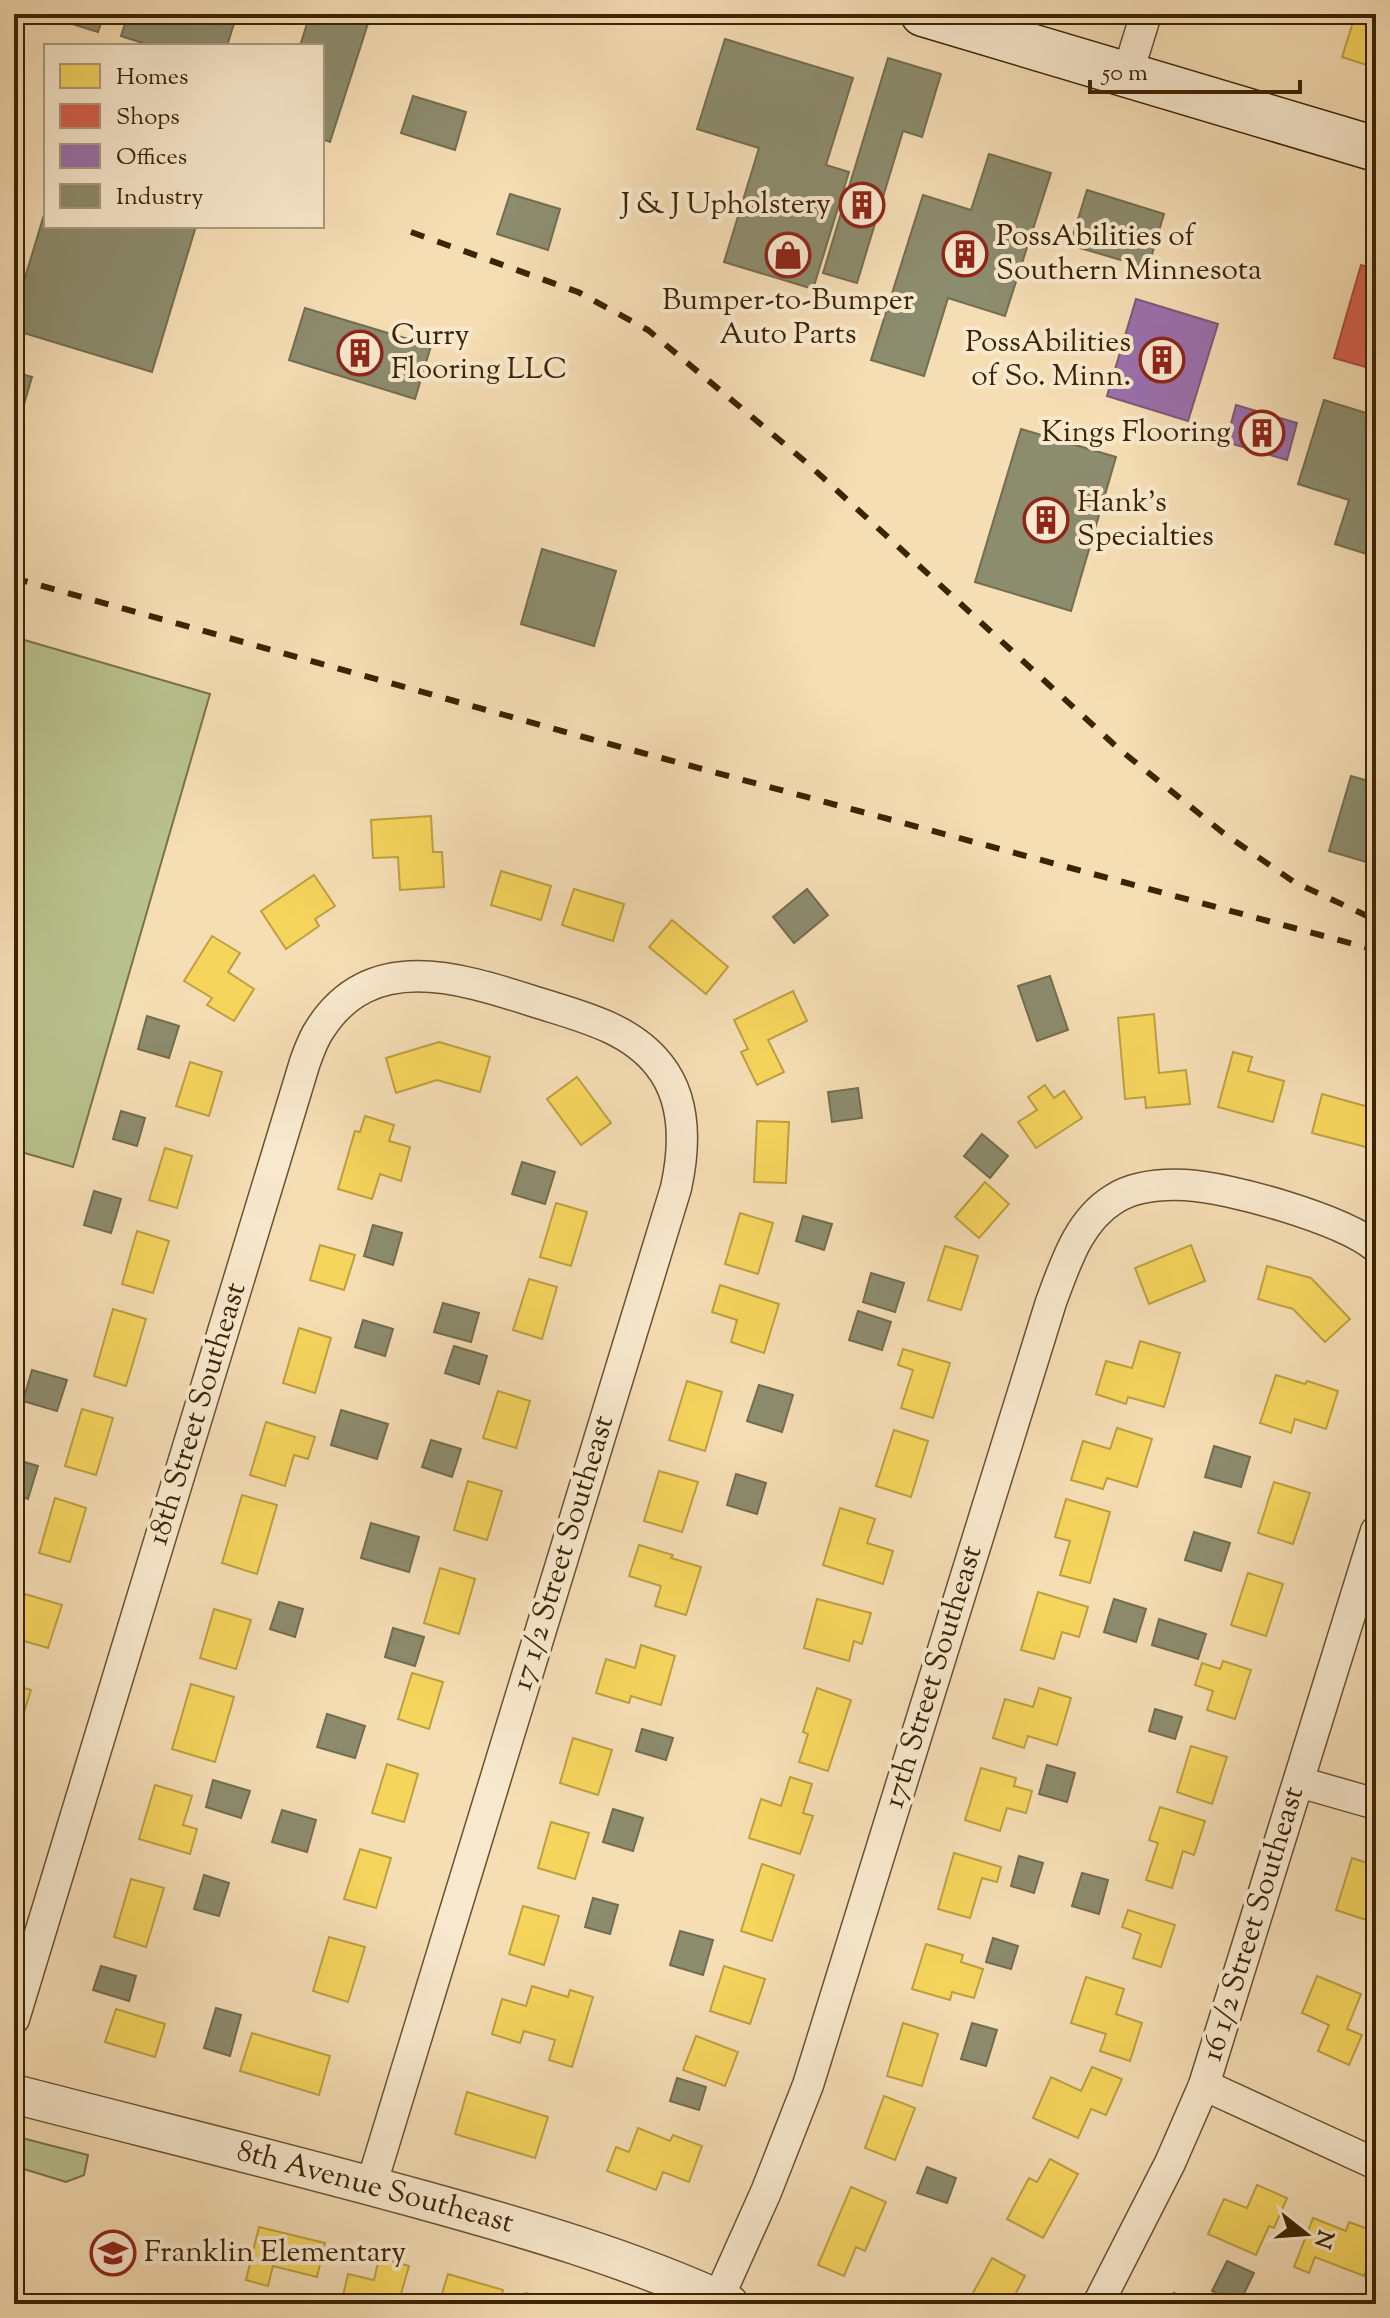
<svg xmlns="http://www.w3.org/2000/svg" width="1390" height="2318" font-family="'Sorts Mill Goudy',serif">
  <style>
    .green { fill: #b9c28f; stroke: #7a7349; stroke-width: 2 }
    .homes { fill: #f6d55c; stroke: #bea041; stroke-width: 2 }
    .shops { fill: #d6604d; stroke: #a84e37; stroke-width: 2 }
    .offices { fill: #9970ab; stroke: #7d5979; stroke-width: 2 }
    .industry { fill: #8c8c6e; stroke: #746d4e; stroke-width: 2 }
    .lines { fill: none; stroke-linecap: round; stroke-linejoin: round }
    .minor-casing { stroke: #6a522f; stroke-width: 33 }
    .tertiary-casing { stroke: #6a522f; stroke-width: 41 }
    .secondary-casing { stroke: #3c2403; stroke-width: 47 }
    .minor { stroke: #f8e9ce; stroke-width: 30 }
    .tertiary { stroke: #f8e9ce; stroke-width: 38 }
    .secondary { stroke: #f8e9ce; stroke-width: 44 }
    .rail { stroke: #3c2403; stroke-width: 6; stroke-dasharray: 14 14; stroke-linecap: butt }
    .labels { text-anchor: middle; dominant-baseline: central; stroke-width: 8; stroke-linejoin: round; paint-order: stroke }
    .poi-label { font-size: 30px; fill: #3c2403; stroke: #f8e9ce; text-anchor: start }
    .street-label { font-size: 30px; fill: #3c2403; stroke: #f8e9ce }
  </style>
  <rect width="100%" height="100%" fill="#f5ddb4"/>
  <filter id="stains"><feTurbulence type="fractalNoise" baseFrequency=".0025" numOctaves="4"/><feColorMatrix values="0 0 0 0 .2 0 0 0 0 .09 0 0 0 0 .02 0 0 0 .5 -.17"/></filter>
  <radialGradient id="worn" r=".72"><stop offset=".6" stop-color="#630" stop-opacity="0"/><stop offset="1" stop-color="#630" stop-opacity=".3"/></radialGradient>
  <!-- green -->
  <g class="green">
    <path d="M14 637 210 694 73 1167 14 1150Z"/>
    <path d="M14 2136 88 2155 84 2175 66 2182 14 2166Z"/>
  </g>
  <!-- homes -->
  <g class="homes">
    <path d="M1355 16 1376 22V68L1342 57Z"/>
    <path d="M431 816 433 852H442L444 887 400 890 398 857 373 858 371 820Z"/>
    <path d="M501 871 551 886 541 920 491 905Z"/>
    <path d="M314 875 335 906 315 919 319 926 286 949 261 911Z"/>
    <path d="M574 889 624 904 613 941 562 925Z"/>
    <path d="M672 920 728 967 706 994 649 947Z"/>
    <path d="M212 936 240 953 228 972 254 989 234 1021 207 1005 212 998 184 981Z"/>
    <path d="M793 991 807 1021 768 1040 784 1072 757 1085 741 1052 748 1049 734 1020Z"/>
    <path d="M1154 1014 1159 1073 1186 1070 1190 1104 1146 1108 1145 1097 1125 1099 1118 1018Z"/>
    <path d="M439 1042 490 1057 480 1092 437 1080 396 1093 386 1058Z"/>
    <path d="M1233 1052 1252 1057 1248 1071 1284 1081 1273 1122 1218 1107Z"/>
    <path d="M190 1062 222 1072 209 1116 176 1106Z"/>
    <path d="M577 1077 611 1123 581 1145 547 1099Z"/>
    <path d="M1045 1085 1054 1098 1064 1091 1082 1118 1036 1148 1018 1122 1037 1110 1028 1097Z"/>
    <path d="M1322 1094 1376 1109 1366 1147 1312 1133Z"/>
    <path d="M365 1116 394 1125 389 1141 410 1147 401 1181 380 1174 372 1199 338 1189 355 1131 360 1132Z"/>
    <path d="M757 1121 789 1122 786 1183 754 1182Z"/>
    <path d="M165 1148 192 1156 177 1208 149 1200Z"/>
    <path d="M985 1182 1009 1204 979 1238 955 1217Z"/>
    <path d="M556 1203 587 1212 571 1266 540 1257Z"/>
    <path d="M740 1213 773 1223 758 1274 725 1264Z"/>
    <path d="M137 1231 169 1241 153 1293 122 1284Z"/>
    <path d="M320 1245 355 1255 344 1290 310 1280Z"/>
    <path d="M1191 1245 1205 1281 1149 1304 1135 1268Z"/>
    <path d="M945 1246 978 1256 961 1310 928 1300Z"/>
    <path d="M1267 1266 1311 1278 1350 1319 1325 1342 1293 1309 1258 1299Z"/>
    <path d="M529 1279 557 1287 542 1339 513 1330Z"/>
    <path d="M720 1285 779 1304 764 1353 731 1342 737 1320 712 1312Z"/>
    <path d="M113 1309 146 1319 126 1386 94 1376Z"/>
    <path d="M299 1328 331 1338 315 1393 283 1383Z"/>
    <path d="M1140 1341 1180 1353 1164 1407 1128 1397 1126 1404 1096 1394 1106 1361 1132 1368Z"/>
    <path d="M903 1349 950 1363 933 1418 901 1408 913 1370 898 1365Z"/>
    <path d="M1276 1375 1305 1384 1307 1381 1338 1391 1326 1429 1295 1419 1291 1433 1260 1423Z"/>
    <path d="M687 1381 722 1392 705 1451 669 1440Z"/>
    <path d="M498 1391 530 1401 516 1448 483 1438Z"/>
    <path d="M82 1409 113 1418 96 1475 65 1466Z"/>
    <path d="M266 1422 315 1437 308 1459 294 1455 285 1486 250 1475Z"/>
    <path d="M1117 1428 1152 1439 1137 1487 1107 1478 1103 1489 1071 1480 1083 1441 1110 1449Z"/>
    <path d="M894 1430 928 1441 911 1497 876 1486Z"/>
    <path d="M659 1471 698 1482 682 1532 644 1521Z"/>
    <path d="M468 1481 502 1491 487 1540 454 1530Z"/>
    <path d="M1274 1482 1310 1493 1293 1544 1258 1533Z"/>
    <path d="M242 1495 277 1505 257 1574 222 1563Z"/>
    <path d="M55 1498 86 1508 70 1562 39 1553Z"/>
    <path d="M1066 1499 1110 1512 1090 1583 1060 1575 1070 1541 1055 1537Z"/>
    <path d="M840 1508 875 1519 867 1543 893 1551 883 1584 823 1565Z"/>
    <path d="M639 1545 673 1555 671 1558 701 1567 686 1615 655 1606 661 1586 629 1576Z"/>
    <path d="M440 1568 475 1579 459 1634 424 1623Z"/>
    <path d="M1248 1573 1283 1584 1266 1636 1231 1625Z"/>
    <path d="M1038 1592 1088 1607 1079 1637 1062 1632 1054 1659 1021 1650Z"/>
    <path d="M25 1594 62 1605 48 1648 14 1638V1631Z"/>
    <path d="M817 1599 871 1613 862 1644 854 1641 849 1661 804 1648Z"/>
    <path d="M214 1609 251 1620 236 1669 200 1658Z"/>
    <path d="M641 1645 675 1656 661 1705 631 1696 629 1703 596 1693 606 1659 635 1668Z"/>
    <path d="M1223 1661 1251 1670 1235 1719 1207 1710 1213 1691 1195 1685 1202 1663 1220 1669Z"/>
    <path d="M412 1673 443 1682 429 1729 398 1719Z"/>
    <path d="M191 1684 234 1697 215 1762 172 1749Z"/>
    <path d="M14 1685 31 1690 17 1735H14Z"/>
    <path d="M817 1688 851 1700 828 1771 799 1762 808 1734 803 1732Z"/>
    <path d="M1039 1688 1071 1698 1057 1745 1028 1736 1024 1748 993 1738 1005 1699 1033 1707Z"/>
    <path d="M573 1738 612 1750 598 1795 560 1783Z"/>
    <path d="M1191 1746 1227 1757 1212 1804 1177 1792Z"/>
    <path d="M387 1764 418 1774 404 1822 372 1813Z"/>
    <path d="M981 1768 1016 1778 1014 1786 1032 1791 1026 1813 1007 1808 1000 1831 965 1820Z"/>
    <path d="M790 1777 812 1784 803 1813 813 1816 800 1854 749 1838 761 1799 781 1806Z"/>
    <path d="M155 1785 192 1796 183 1825 197 1829 190 1854 139 1839Z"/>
    <path d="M1160 1807 1205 1821 1194 1855 1183 1851 1172 1888 1146 1880 1158 1843 1149 1840Z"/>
    <path d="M551 1822 589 1833 575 1879 538 1868Z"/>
    <path d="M360 1849 391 1858 376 1908 344 1899Z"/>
    <path d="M954 1853 1001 1867 997 1882 982 1878 970 1918 938 1909Z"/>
    <path d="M1352 1858 1376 1866V1923L1336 1910Z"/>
    <path d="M762 1864 794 1875 772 1941 741 1931Z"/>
    <path d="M131 1879 164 1888 146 1947 114 1937Z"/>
    <path d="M523 1906 559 1916 544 1965 509 1954Z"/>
    <path d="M1128 1910 1175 1925 1161 1967 1133 1958 1141 1934 1122 1927Z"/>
    <path d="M329 1937 365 1947 348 2002 313 1991Z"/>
    <path d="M926 1944 963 1955 961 1962 983 1969 974 1998 952 1992 950 2000 912 1989Z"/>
    <path d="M724 1966 765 1979 750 2024 710 2011Z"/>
    <path d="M1317 1976 1361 1994 1347 2029 1362 2035 1349 2065 1318 2051 1329 2025 1302 2013Z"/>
    <path d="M1086 1977 1124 1989 1116 2014 1142 2023 1130 2061 1100 2051 1106 2034 1071 2023Z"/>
    <path d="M532 1986 568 1997 570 1990 593 1997 572 2067 549 2060 555 2040 524 2031 520 2043 492 2034 502 1999 526 2006Z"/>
    <path d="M116 2009 165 2024 155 2057 105 2042Z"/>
    <path d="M903 2023 938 2034 922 2086 887 2076Z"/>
    <path d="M252 2033 330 2056 319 2095 240 2071Z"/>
    <path d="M696 2036 738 2052 725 2086 683 2070Z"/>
    <path d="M1092 2067 1122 2079 1106 2115 1091 2109 1078 2138 1033 2118 1051 2077 1081 2091Z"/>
    <path d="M467 2092 548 2117 535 2158 455 2134Z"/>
    <path d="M884 2096 915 2108 895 2160 865 2148Z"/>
    <path d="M638 2128 670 2141 673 2135 702 2146 689 2182 663 2172 656 2190 607 2171 616 2147 629 2152Z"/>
    <path d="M1050 2159 1078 2174 1043 2238 1007 2219 1029 2178 1037 2182Z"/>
    <path d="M1257 2185 1287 2198 1274 2228 1269 2226 1256 2255 1208 2234 1224 2199 1247 2208Z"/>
    <path d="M851 2187 886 2202 865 2251 856 2247 844 2276 818 2265Z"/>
    <path d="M1313 2218 1346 2231 1349 2222 1376 2232V2246L1364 2276 1315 2257 1309 2273 1294 2267Z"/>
    <path d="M259 2227 325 2243 317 2277 273 2266 268 2286 246 2280Z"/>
    <path d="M379 2258 409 2266 398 2304H341L348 2274 374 2280Z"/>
    <path d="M992 2258 1025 2276 1010 2304H967Z"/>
    <path d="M448 2274 503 2290 499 2304H439Z"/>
    <path d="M526 2293 555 2302V2304H523Z"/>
  </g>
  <!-- shops -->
  <path class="shops" d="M1361 265 1376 269V370L1334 358Z"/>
  <!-- offices -->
  <g class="offices">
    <path d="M1203 14H1238L1235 24Z"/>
    <path d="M1136 299 1218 324 1188 421 1107 396Z"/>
    <path d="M1236 405 1297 423 1287 460 1226 442Z"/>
  </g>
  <!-- industry -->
  <g class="industry">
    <path d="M40 14H104L98 32Z"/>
    <path d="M128 14H237L227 46H152L121 36Z"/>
    <path d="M310 14H371L330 142 322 139V46H300Z"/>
    <path d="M725 39 853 78 826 165 849 172 813 289 724 262 759 148 697 129Z"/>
    <path d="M888 58 941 74 922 137 903 131 857 283 823 273Z"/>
    <path d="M413 96 466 112 455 150 401 133Z"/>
    <path d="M989 154 1051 173 1005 316 948 298 924 376 871 360 923 195 971 210Z"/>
    <path d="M1087 190 1164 214 1148 268 1070 245Z"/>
    <path d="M510 194 560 209 548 250 497 234Z"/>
    <path d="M46 208V226H196L152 372 14 330V314Z"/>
    <path d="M305 308 431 346 415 399 289 360Z"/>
    <path d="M14 372 32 377 14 438Z"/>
    <path d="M1324 400 1376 416V557L1335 544 1349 500 1298 484Z"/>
    <path d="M1021 429 1116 457 1071 611 975 582Z"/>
    <path d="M542 549 616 571 594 646 521 624Z"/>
    <path d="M1351 776 1376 783V865L1329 851Z"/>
    <path d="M807 889 828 915 794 943 773 917Z"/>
    <path d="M1050 976 1068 1030 1037 1041 1018 986Z"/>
    <path d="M147 1016 179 1026 169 1058 138 1049Z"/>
    <path d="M858 1088 862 1118 832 1122 828 1092Z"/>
    <path d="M121 1111 145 1118 137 1146 113 1139Z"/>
    <path d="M982 1134 1008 1156 990 1178 964 1156Z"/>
    <path d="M522 1162 555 1172 545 1204 512 1194Z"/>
    <path d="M94 1191 121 1199 111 1233 84 1225Z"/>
    <path d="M803 1216 832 1224 824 1250 796 1241Z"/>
    <path d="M373 1225 402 1233 393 1265 364 1256Z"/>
    <path d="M871 1273 904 1283 895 1312 863 1302Z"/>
    <path d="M443 1303 479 1313 471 1342 434 1332Z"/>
    <path d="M858 1311 891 1322 882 1350 849 1340Z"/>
    <path d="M363 1320 393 1329 385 1356 355 1347Z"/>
    <path d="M454 1346 487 1356 479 1384 445 1373Z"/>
    <path d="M32 1370 67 1380 57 1411 23 1401Z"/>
    <path d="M759 1385 793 1395 782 1432 747 1421Z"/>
    <path d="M341 1410 388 1424 377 1459 331 1445Z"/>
    <path d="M431 1440 461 1449 452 1477 422 1467Z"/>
    <path d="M1214 1446 1250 1457 1241 1487 1205 1477Z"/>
    <path d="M14 1459 38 1466 28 1499 14 1494Z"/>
    <path d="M736 1474 766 1483 757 1514 727 1505Z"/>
    <path d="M371 1523 419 1537 409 1572 361 1558Z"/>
    <path d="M1194 1532 1230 1543 1221 1571 1185 1560Z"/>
    <path d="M1114 1599 1146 1609 1136 1642 1104 1632Z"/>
    <path d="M279 1602 303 1609 295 1637 270 1629Z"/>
    <path d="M1159 1619 1206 1634 1198 1659 1152 1645Z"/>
    <path d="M393 1628 424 1637 415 1666 385 1657Z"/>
    <path d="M1155 1709 1182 1717 1175 1739 1149 1731Z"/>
    <path d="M327 1714 365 1726 355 1758 317 1747Z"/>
    <path d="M642 1729 673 1738 666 1760 636 1751Z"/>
    <path d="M1047 1765 1075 1773 1067 1802 1039 1794Z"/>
    <path d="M213 1780 250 1791 241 1818 206 1807Z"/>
    <path d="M613 1809 643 1818 633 1851 603 1842Z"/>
    <path d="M282 1810 316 1820 307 1852 272 1842Z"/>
    <path d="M1019 1856 1043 1863 1034 1893 1011 1886Z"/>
    <path d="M1082 1873 1108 1880 1099 1914 1072 1906Z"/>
    <path d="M204 1875 229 1883 219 1916 194 1909Z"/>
    <path d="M593 1898 618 1905 610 1934 585 1927Z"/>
    <path d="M680 1931 713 1940 703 1975 670 1965Z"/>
    <path d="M993 1938 1018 1946 1011 1969 986 1962Z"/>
    <path d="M101 1966 136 1976 129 2001 93 1990Z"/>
    <path d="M216 2008 241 2015 230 2056 204 2048Z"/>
    <path d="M972 2023 997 2030 986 2066 961 2059Z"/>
    <path d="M677 2078 706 2087 699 2110 670 2101Z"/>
    <path d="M927 2167 956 2178 947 2203 917 2193Z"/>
    <path d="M1227 2261 1254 2273 1239 2304 1212 2291Z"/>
    <path d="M1174 2293 1197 2304H1168Z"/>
  </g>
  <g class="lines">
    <!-- minor casing -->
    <g class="minor-casing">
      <g id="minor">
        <path d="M1127 75 1146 14"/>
        <path d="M1299 1782 1376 1804"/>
        <path d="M14 2019 305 1062C309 1051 313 1039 320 1029 373 946 466 980 542 1004 584 1017 631 1029 659 1065 687 1100 685 1147 676 1188L371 2186"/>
        <path d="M1204 2085 1376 2164"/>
        <path d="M718 2299 766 2192 808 2085 1051 1302C1065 1265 1078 1221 1114 1199 1134 1186 1162 1184 1185 1185 1229 1187 1342 1219 1376 1247"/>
        <path d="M1098 2304 1170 2163 1204 2085 1376 1531"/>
      </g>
    </g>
    <!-- tertiary casing -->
    <g class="tertiary-casing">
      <path id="tertiary" d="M14 2094C149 2129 285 2162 419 2199 524 2228 629 2258 729 2304"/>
    </g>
    <!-- secondary casing -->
    <g class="secondary-casing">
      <path id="secondary" d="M923 14 1376 149"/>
    </g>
    <!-- minor -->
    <use href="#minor" class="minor"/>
    <!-- tertiary -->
    <use href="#tertiary" class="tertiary"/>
    <!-- secondary -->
    <use href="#secondary" class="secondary"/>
    <!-- rail -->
    <g class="rail">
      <path d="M411 232 578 292 648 330 807 463 1119 749 1222 832 1294 882 1376 920"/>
      <path d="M14 578 587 738 1376 950"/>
    </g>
  </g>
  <!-- icons -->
  <defs>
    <g id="building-ring" transform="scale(2.3)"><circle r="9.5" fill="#f8e9ce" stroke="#8f2418" stroke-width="1.5"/><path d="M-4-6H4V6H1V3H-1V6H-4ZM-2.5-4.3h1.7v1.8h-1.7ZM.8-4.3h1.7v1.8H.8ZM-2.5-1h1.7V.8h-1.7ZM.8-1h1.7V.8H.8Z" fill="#8f2418"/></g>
    <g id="shop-ring" transform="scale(2.3)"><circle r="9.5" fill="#f8e9ce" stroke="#8f2418" stroke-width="1.5"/><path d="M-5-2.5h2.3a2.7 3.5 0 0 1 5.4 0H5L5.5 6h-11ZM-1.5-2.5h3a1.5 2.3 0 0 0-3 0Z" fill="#8f2418"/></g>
    <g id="school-ring" transform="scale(2.3)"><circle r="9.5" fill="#f8e9ce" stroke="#8f2418" stroke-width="1.5"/><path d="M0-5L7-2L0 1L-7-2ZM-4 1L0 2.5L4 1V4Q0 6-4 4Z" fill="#8f2418"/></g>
  </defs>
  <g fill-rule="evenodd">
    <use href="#building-ring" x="862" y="205"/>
    <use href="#building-ring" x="965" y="254"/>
    <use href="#shop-ring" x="788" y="255"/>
    <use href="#building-ring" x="360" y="353"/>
    <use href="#building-ring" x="1162" y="360"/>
    <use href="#building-ring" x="1262" y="433"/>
    <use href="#building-ring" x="1046" y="520"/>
    <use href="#school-ring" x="113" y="2253"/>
  </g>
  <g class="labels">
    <!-- poi labels -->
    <g class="poi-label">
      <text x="831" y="205" text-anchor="end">J &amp; J Upholstery</text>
      <text x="996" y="237">PossAbilities of<tspan x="996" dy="34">Southern Minnesota</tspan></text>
      <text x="788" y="301" text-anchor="middle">Bumper-to-Bumper<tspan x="788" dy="34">Auto Parts</tspan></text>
      <text x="391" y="336">Curry<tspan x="391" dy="34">Flooring LLC</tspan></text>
      <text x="1131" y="343" text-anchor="end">PossAbilities<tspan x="1131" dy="34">of So. Minn.</tspan></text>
      <text x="1231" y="433" text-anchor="end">Kings Flooring</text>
      <text x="1077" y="503">Hank's<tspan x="1077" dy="34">Specialties</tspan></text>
      <text x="144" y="2253">Franklin Elementary</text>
    </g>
    <!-- street labels -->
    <g class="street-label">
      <text transform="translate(198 1414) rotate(-73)">18th Street Southeast</text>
      <text transform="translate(564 1553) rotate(-73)">17 1/2 Street Southeast</text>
      <text transform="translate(934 1677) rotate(-73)">17th Street Southeast</text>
      <text transform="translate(1254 1924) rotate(-73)">16 1/2 Street Southeast</text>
      <text transform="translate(375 2188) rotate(15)">8th Avenue Southeast</text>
    </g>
  </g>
  <!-- margin -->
  <rect width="1390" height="2318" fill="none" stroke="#f5ddb4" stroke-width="48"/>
  <rect x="16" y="16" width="1358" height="2286" fill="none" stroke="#3c2403" stroke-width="4"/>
  <rect x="24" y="24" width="1342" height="2270" fill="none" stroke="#3c2403" stroke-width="2"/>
  <!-- legend -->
  <rect x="44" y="44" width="280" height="184" fill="#f8e9ce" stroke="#ad9a7d" stroke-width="2"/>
  <rect x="60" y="64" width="40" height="24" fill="#f6d55c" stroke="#ad9a7d" stroke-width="2"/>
  <text x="116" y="84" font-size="24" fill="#3c2403">Homes</text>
  <rect x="60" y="104" width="40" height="24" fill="#d6604d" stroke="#ad9a7d" stroke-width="2"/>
  <text x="116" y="124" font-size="24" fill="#3c2403">Shops</text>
  <rect x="60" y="144" width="40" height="24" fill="#9970ab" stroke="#ad9a7d" stroke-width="2"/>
  <text x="116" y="164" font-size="24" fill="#3c2403">Offices</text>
  <rect x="60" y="184" width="40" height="24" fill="#8c8c6e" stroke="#ad9a7d" stroke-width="2"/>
  <text x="116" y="204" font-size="24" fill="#3c2403">Industry</text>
  <!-- north arrow -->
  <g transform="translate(1306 2234) rotate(107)" stroke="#f8e9ce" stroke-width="6" paint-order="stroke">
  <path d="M0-6L14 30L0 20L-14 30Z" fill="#3c2403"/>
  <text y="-12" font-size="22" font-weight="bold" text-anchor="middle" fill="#3c2403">N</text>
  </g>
  <!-- scale -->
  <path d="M1090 80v12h210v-12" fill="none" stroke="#3c2403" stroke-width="4"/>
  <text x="1102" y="80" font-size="24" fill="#3c2403" stroke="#f8e9ce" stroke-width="6" paint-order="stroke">50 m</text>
  <rect width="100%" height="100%" filter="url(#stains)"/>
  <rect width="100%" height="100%" fill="url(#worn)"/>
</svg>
